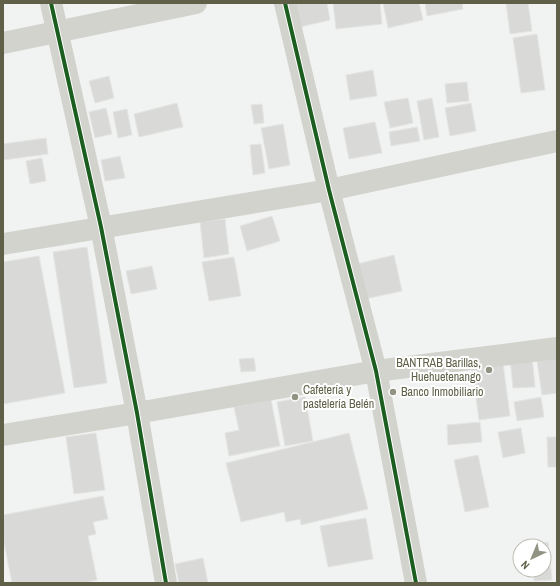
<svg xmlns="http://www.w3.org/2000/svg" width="560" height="586" font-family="'Archivo Narrow',sans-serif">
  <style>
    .building { fill: #d9dad8; stroke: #e4e4e3 }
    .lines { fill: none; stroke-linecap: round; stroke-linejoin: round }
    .minor { stroke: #d2d3cd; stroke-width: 22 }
    .tertiary { stroke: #d2d3cd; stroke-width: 22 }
    .cycleway-casing { stroke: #fff; stroke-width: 6 }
    .cycleway { stroke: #1b5e20; stroke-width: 4 }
    .poi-dot { fill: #929383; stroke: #fff; stroke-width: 1.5 }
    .labels { text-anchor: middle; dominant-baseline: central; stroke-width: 4; stroke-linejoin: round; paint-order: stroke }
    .poi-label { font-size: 12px; fill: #5f6047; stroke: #fff; text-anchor: start }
  </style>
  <rect width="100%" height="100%" fill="#f1f2f2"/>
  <!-- building -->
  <g class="building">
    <path d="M295 3H327L330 20 300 27Z"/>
    <path d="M333 3H380L382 24 336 29Z"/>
    <path d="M383 3H419L423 20 388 28Z"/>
    <path d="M425 3H462L463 9 427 16Z"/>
    <path d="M506 3H528L532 31 510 34Z"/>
    <path d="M537 34 545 90 521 93 513 38Z"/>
    <path d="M373 70 377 96 350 100 346 75Z"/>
    <path d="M109 76 114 98 95 103 89 81Z"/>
    <path d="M467 82 469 101 447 103 445 84Z"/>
    <path d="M408 98 413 123 390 128 384 102Z"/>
    <path d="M432 98 439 137 424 140 417 101Z"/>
    <path d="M177 103 183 127 139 137 134 114Z"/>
    <path d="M471 103 476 131 450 136 445 108Z"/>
    <path d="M262 104 264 123 254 124 251 105Z"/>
    <path d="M106 108 112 134 95 138 89 112Z"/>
    <path d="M127 109 132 135 118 138 113 112Z"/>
    <path d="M375 122 382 153 349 159 343 128Z"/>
    <path d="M283 124 290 165 269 169 261 128Z"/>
    <path d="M417 127 420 141 391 146 389 132Z"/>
    <path d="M46 138 48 154 3 160V144Z"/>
    <path d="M261 144 265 173 253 175 250 145Z"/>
    <path d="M120 156 125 178 105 181 101 160Z"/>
    <path d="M42 158 46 181 30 184 26 161Z"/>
    <path d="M272 216 280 241 247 251 240 226Z"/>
    <path d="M225 219 229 254 204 258 200 222Z"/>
    <path d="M87 247 107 383 74 388 53 252Z"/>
    <path d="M394 255 402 291 365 299 357 264Z"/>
    <path d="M39 256 65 393 3 404V262Z"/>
    <path d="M234 257 241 296 209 301 202 262Z"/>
    <path d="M152 266 157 289 131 294 126 271Z"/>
    <path d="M557 351V393L542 395 536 354Z"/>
    <path d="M532 356 535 387 513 388 510 358Z"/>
    <path d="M254 358 256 371 241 372 239 359Z"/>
    <path d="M503 363 510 416 479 420 472 368Z"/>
    <path d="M305 397 313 441 285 446 277 402Z"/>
    <path d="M541 397 544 417 517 421 514 402Z"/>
    <path d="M271 400 280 446 229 456 225 433 239 430 234 407Z"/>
    <path d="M480 422 482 442 448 445 447 425Z"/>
    <path d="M521 428 525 453 503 458 498 432Z"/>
    <path d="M96 433 105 490 74 494 66 437Z"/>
    <path d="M349 433 368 509 301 525 300 519 286 522 284 512 241 522 226 463Z"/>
    <path d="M547 437H557V467H548Z"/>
    <path d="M478 455 489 507 465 512 454 460Z"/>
    <path d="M103 496 108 519 93 522 96 534 88 536 97 580 83 583H12L3 538V515Z"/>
    <path d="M366 518 373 559 328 567 320 526Z"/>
    <path d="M548 542 552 580 534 581V570H544V546H531V544Z"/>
    <path d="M203 558 208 583H179L175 564Z"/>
  </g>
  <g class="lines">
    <!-- minor -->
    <g class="minor">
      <path d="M51 3 101 227 137 413 166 583"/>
      <path d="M285 3 329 190 376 371 416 583"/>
      <path d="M3 244 329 190 557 141"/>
      <path d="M3 435 137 413 376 371 557 348"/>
    </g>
    <!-- tertiary -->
    <path class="tertiary" d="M3 43 196 3"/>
    <!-- cycleway casing -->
    <g class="cycleway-casing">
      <g id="cycleway">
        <path d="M51 3 101 227 137 413 166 583"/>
        <path d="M285 3 329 190 376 371 416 583"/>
      </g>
    </g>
    <!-- cycleway -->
    <use href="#cycleway" class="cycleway"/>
  </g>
  <!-- markers -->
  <g class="poi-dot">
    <circle cx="489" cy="370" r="4"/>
    <circle cx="393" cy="392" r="4"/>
    <circle cx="295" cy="397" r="4"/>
  </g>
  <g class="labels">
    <!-- poi labels -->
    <g class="poi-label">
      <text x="481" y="363" text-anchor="end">BANTRAB Barillas,<tspan x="481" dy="14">Huehuetenango</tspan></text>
      <text x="303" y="390">Cafetería y<tspan x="303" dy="14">pastelería Belén</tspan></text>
      <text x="401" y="392">Banco Inmobiliario</text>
    </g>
  </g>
  <!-- border -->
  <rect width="560" height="586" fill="none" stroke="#5f6047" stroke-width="8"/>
  <!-- north arrow -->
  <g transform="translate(532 558) rotate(224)"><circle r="19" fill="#ffffff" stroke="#bfbfb5"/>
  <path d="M0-3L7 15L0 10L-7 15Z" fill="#929383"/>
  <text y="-6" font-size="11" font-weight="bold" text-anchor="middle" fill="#5f6047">N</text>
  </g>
</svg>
